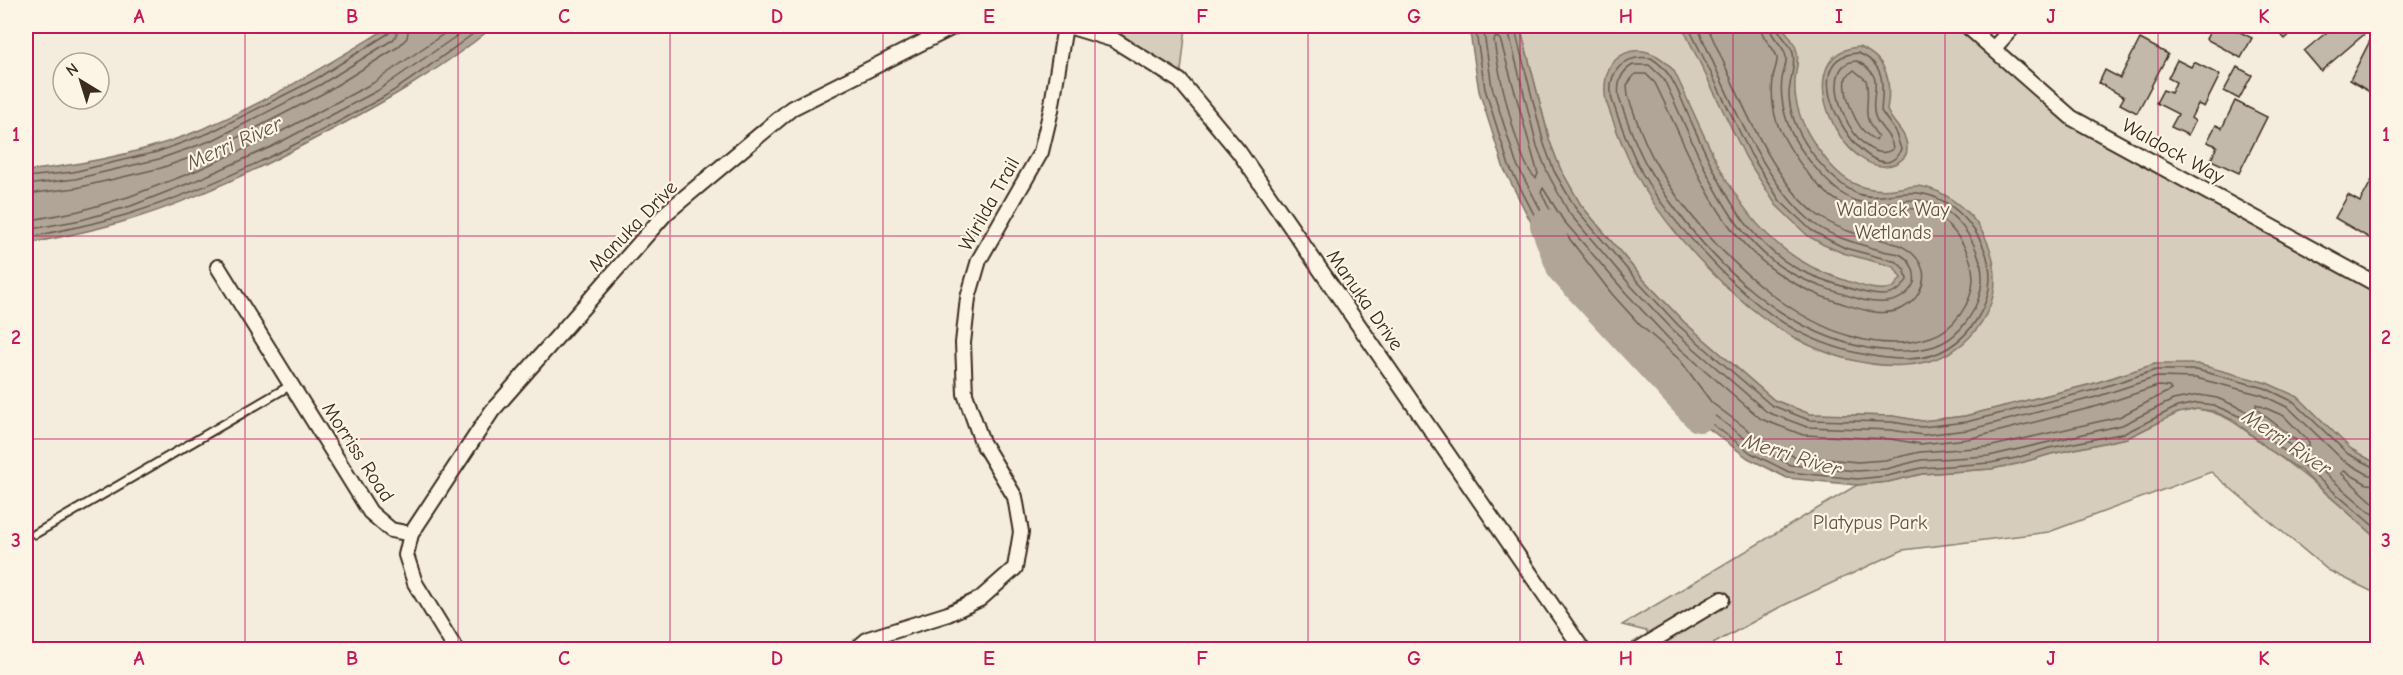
<svg xmlns="http://www.w3.org/2000/svg" width="2403" height="675" font-family="'Comic Neue',sans-serif">
  <style>
    .green { fill: #d6cdbd; stroke: #887c6e; stroke-width: 1.5 }
    .water { fill: #b0a596; stroke: #817466; stroke-width: 1.5 }
    .lines { fill: none; stroke-linecap: round; stroke-linejoin: round }
    .shore { stroke: #6a5b4e; stroke-width: 1.5 }
    .river { stroke: #b0a596; stroke-width: 32 }
    .building { fill: #c3b9aa; stroke: #3b2a1e; stroke-width: 1.5 }
    .service-casing { stroke: #3b2a1e; stroke-width: 11 }
    .minor-casing { stroke: #3b2a1e; stroke-width: 18 }
    .service { stroke: #fcf5e5; stroke-width: 7 }
    .minor { stroke: #fcf5e5; stroke-width: 14 }
    .grid { fill: none; stroke: #c2185b; stroke-width: 1.5; stroke-opacity: 0.55 }
    .labels { text-anchor: middle; dominant-baseline: central; stroke-width: 4.5; stroke-linejoin: round; paint-order: stroke }
    .street-label { font-size: 20px; fill: #3b2a1e; stroke: #fcf5e5 }
    .park-label { font-size: 20px; fill: #625346; stroke: #fcf5e5 }
    .water-label { font-size: 21px; font-style: italic; fill: #645548; stroke: #fcf5e5 }
    .neatline { fill: none; stroke: #c2185b; stroke-width: 2 }
    .grid-label { font-size: 20px; text-anchor: middle; font-weight: bold; fill: #c2185b }
  </style>
  <rect width="100%" height="100%" fill="#f4eddd"/>
  <filter id="ink" filterUnits="userSpaceOnUse"><feTurbulence type="fractalNoise" baseFrequency=".0167" numOctaves="2"/><feDisplacementMap in="SourceGraphic" scale="12" xChannelSelector="R" yChannelSelector="G"/><feConvolveMatrix kernelMatrix="1 2 1 2 8 2 1 2 1" color-interpolation-filters="sRGB"/></filter>
  <g filter="url(#ink)">
    <!-- green -->
    <g class="green">
      <path d="M1068 26H1186L1180 81 1114 40Z"/>
      <path d="M1520 26H1967L2072 118 2377 285V464L2351 449 2326 428 2155 364 2092 384 1965 416 1922 421 1892 416 1810 414 1774 400 1684 322 1642 278 1581 205 1560 168 1550 142Z"/>
      <path d="M2197 409C2230 413 2247 433 2273 452 2310 478 2343 508 2377 538V594L2328 570 2211 472 2049 532 1903 550 1780 607 1704 649H1657L1646 631 1622 625 1857 485 1888 482 1922 474 1991 469 2017 464 2051 454 2127 438 2178 413Z"/>
    </g>
    <!-- water -->
    <g class="water">
      <path d="M391 26H494C441 70 381 104 320 136 261 168 197 199 132 219 97 230 62 237 26 244V171C87 164 150 152 207 127 271 100 331 62 391 26Z"/>
      <path d="M1469 26H1520L1550 142 1560 168 1581 205 1642 278 1684 322 1774 400 1810 414 1893 416 1922 421 1965 416 2092 384 2155 364H2197L2267 383 2298 397 2351 449 2377 464V538L2299 469 2271 451 2235 421 2213 411 2197 409 2178 413 2127 438 2051 454 2017 464 1991 469 1922 474 1888 482 1857 485 1787 478 1748 458 1696 419 1662 375 1624 341 1595 308 1536 232 1504 169 1479 91Z"/>
      <path d="M1682 26H1781C1812 60 1789 64 1796 100 1800 124 1813 143 1828 162 1847 185 1866 192 1894 189 1902 188 1910 186 1918 186 1945 189 1972 212 1984 235 1996 258 1999 285 1989 308 1954 387 1857 372 1795 338 1738 307 1668 233 1637 176 1624 152 1615 127 1606 101 1597 53 1643 32 1674 71 1716 157 1742 249 1844 280 1860 285 1876 292 1893 288L1901 278 1894 267 1843 253 1824 245 1808 236 1776 205 1746 158Z"/>
      <path d="M1859 47C1888 59 1892 81 1887 110 1892 124 1908 132 1907 150 1907 156 1902 160 1897 163 1845 188 1783 53 1859 47Z"/>
    </g>
    <g class="lines">
      <!-- shore -->
      <g class="shore">
        <path d="M1475 26 1485 89 1509 166 1541 228 1600 304 1628 337 1667 371 1700 415 1751 453 1789 472 1857 479 1887 476 1921 468 1990 463 2016 458 2049 448 2125 433 2177 407 2197 403 2213 405 2239 416 2303 465 2378 530"/>
        <path d="M1483 26 1492 87 1516 163 1548 224 1605 300 1634 331 1673 366 1706 409 1755 446 1791 465 1857 471 1886 469 1921 460 1989 456 2122 425 2173 400 2199 395 2217 398 2243 409 2308 459 2378 519"/>
        <path d="M1507 26 1537 146 1548 174 1569 213 1632 287 1674 331 1767 412 1807 427 1891 430 1923 435 1968 430 2096 397 2157 377 2196 378 2262 395 2289 408 2343 460 2369 475 2378 476"/>
        <path d="M1514 26 1544 144 1554 171 1576 209 1638 282 1679 326 1771 405 1809 420 1892 422 1922 427 1966 422 2094 390 2156 370H2197L2265 388 2294 402 2348 454 2378 469"/>
        <path d="M1688 26 1751 155 1780 201 1811 230 1827 239 1845 248 1897 262 1905 270 1907 280C1896 300 1877 296 1859 291 1837 285 1814 278 1794 267 1740 236 1714 172 1690 119 1680 97 1673 71 1651 58 1624 54 1606 72 1612 100 1620 124 1630 149 1642 173 1659 204 1684 232 1708 257 1755 307 1797 342 1867 355 1893 360 1924 363 1948 348 1971 334 1989 307 1990 279 1990 240 1958 198 1918 193 1897 190 1875 203 1854 192 1823 175 1790 131 1789 95 1789 81 1796 66 1793 53 1790 42 1779 36 1777 26"/>
        <path d="M1697 26C1724 86 1761 180 1812 222 1832 238 1859 244 1883 251 1889 253 1896 252 1901 255 1911 261 1916 272 1914 283 1903 305 1881 305 1859 299 1836 292 1813 285 1791 273 1724 237 1695 142 1663 78L1649 65H1633C1620 72 1617 84 1619 98 1628 123 1637 150 1651 173 1700 251 1774 330 1867 348 1891 352 1912 353 1935 346 1961 337 1981 307 1982 279 1983 245 1951 199 1914 200 1894 200 1876 207 1856 201 1832 193 1795 147 1788 124 1783 110 1780 94 1782 79 1783 72 1787 65 1786 57 1784 44 1770 38 1770 26"/>
        <path d="M1707 26C1734 82 1768 179 1819 216 1828 222 1841 229 1851 232 1876 240 1915 240 1923 271 1926 286 1916 301 1903 308 1883 318 1860 309 1841 303 1725 268 1703 180 1655 83L1646 74H1635L1627 85 1628 96C1636 119 1645 145 1658 167 1705 248 1827 372 1931 337 1954 330 1973 302 1973 278 1972 248 1948 214 1917 209 1895 206 1873 218 1850 208 1820 195 1796 161 1781 132 1773 117 1771 96 1773 79 1773 72 1778 64 1777 57 1773 44 1761 40 1761 26"/>
        <path d="M1496 37 1500 39 1538 174 1536 178C1518 167 1497 64 1494 40Z"/>
        <path d="M1858 53C1887 65 1883 86 1881 111L1895 131 1901 149C1878 206 1780 58 1858 53Z"/>
        <path d="M1857 61C1889 78 1868 92 1875 116 1879 129 1892 134 1893 149 1858 173 1809 63 1857 61Z"/>
        <path d="M1854 70 1866 80C1872 105 1858 113 1878 136L1876 140C1857 133 1843 96 1846 77Z"/>
        <path d="M26 177 73 172 157 152 209 133 316 79 389 33 393 26"/>
        <path d="M26 185 75 179 159 159 213 140 320 85 394 39 400 26"/>
        <path d="M1543 188 1563 220 1626 293 1668 338 1761 419 1803 435 1890 439 1921 444 1968 439 2098 406 2158 386 2169 387 2171 390 2119 417 1988 447 1920 452 1885 460 1858 462 1793 456 1759 438 1712 403 1680 360 1640 325 1612 294 1555 220 1541 192Z"/>
        <path d="M26 194 76 188 161 168 215 149 324 93 398 47 407 38 409 26"/>
        <path d="M26 221 79 211 128 197 193 172 267 139 373 83 455 26"/>
        <path d="M26 230 81 220 131 206 197 180 271 147 377 91 471 26"/>
        <path d="M26 238C61 230 97 224 132 213 217 186 301 143 380 99 416 78 450 50 484 26"/>
        <path d="M2256 404 2284 416 2309 442V446L2305 447 2256 409Z"/>
        <path d="M2378 485 2367 484 2344 471 2341 473 2378 507"/>
      </g>
      <!-- river -->
      <path class="river" d="M1546 225 1563 269 1699 416"/>
    </g>
    <!-- building -->
    <g class="building">
      <path d="M2213 26H2228L2252 38 2241 58 2206 39Z"/>
      <path d="M2273 26H2299L2285 39Z"/>
      <path d="M2331 26H2374L2321 71 2304 51 2333 27Z"/>
      <path d="M2374 33 2378 36 2376 96 2350 80Z"/>
      <path d="M2140 39 2168 54 2137 113 2120 104 2124 97 2099 83 2105 70 2120 78Z"/>
      <path d="M2177 60 2191 67 2194 62 2220 75 2204 107 2198 104 2191 118 2195 121 2188 135 2171 127 2178 114 2156 103 2163 90 2171 93 2176 82 2168 78Z"/>
      <path d="M2237 67 2252 75 2239 99 2224 91Z"/>
      <path d="M2235 101 2267 117 2239 173 2211 160 2217 146 2207 142 2216 125 2222 128Z"/>
      <path d="M2373 178 2378 181 2376 242 2335 218 2348 195 2360 202Z"/>
    </g>
    <g class="lines">
      <!-- service casing -->
      <g class="service-casing">
        <path id="service" d="M35 534 291 385"/>
      </g>
      <!-- minor casing -->
      <g class="minor-casing">
        <g id="minor">
          <path d="M1068 26 1114 40 1180 81 1239 152 1583 650"/>
          <path d="M1967 26 2072 118 2378 285"/>
          <path d="M1994 48 2014 26"/>
          <path d="M218 267 370 512 391 530 411 534"/>
          <path d="M456 650 415 583 406 555 411 534 492 411 666 213 792 108 955 26"/>
          <path d="M855 650 868 639 948 614 980 599 1015 568 1021 532 1015 497 982 442 965 394 963 343 968 298 979 260 1041 152 1051 110 1065 26"/>
          <path d="M1637 650 1722 599"/>
        </g>
      </g>
      <!-- service -->
      <use href="#service" class="service"/>
      <!-- minor -->
      <use href="#minor" class="minor"/>
    </g>
  </g>
  <!-- grid -->
  <path class="grid" d="M245 26V650M458 26V650M670 26V650M883 26V650M1095 26V650M1308 26V650M1520 26V650M1733 26V650M1945 26V650M2158 26V650M26 236H2378M26 439H2378"/>
  <g class="labels">
    <!-- street labels -->
    <g class="street-label">
      <text transform="translate(2173 151) rotate(29)">Waldock Way</text>
      <text transform="translate(989 204) rotate(-61)">Wirilda Trail</text>
      <text transform="translate(633 226) rotate(-46)">Manuka Drive</text>
      <text transform="translate(1365 300) rotate(55)">Manuka Drive</text>
      <text transform="translate(358 452) rotate(57)">Morriss Road</text>
    </g>
    <!-- park labels -->
    <g class="park-label">
      <text x="1893" y="209">Waldock Way<tspan x="1893" dy="23">Wetlands</tspan></text>
      <text x="1870" y="522">Platypus Park</text>
    </g>
    <!-- water labels -->
    <g class="water-label">
      <text transform="translate(234 143) rotate(-24)">Merri River</text>
      <text transform="translate(2287 442) rotate(34)">Merri River</text>
      <text transform="translate(1792 455) rotate(17)">Merri River</text>
    </g>
  </g>
  <!-- margin -->
  <rect width="2403" height="675" fill="none" stroke="#fcf5e5" stroke-width="66"/>
  <!-- north arrow -->
  <g transform="translate(81 81) rotate(322)"><circle r="28" fill="#fcf5e5" stroke="#afa495" stroke-width="1.5"/>
  <path d="M0-4.5L10 22L0 15L-10 22Z" fill="#3b2a1e"/>
  <text y="-9" font-size="16" font-weight="bold" text-anchor="middle" fill="#3b2a1e">N</text>
  </g>
  <rect x="33" y="33" width="2337" height="609" class="neatline"/>
  <g class="grid-label">
    <text x="139" y="23">A</text>
    <text x="352" y="23">B</text>
    <text x="564" y="23">C</text>
    <text x="777" y="23">D</text>
    <text x="989" y="23">E</text>
    <text x="1202" y="23">F</text>
    <text x="1414" y="23">G</text>
    <text x="1626" y="23">H</text>
    <text x="1839" y="23">I</text>
    <text x="2051" y="23">J</text>
    <text x="2264" y="23">K</text>
    <text x="16" y="141">1</text>
    <text x="2386" y="141">1</text>
    <text x="16" y="344">2</text>
    <text x="2386" y="344">2</text>
    <text x="16" y="547">3</text>
    <text x="2386" y="547">3</text>
    <text x="139" y="665">A</text>
    <text x="352" y="665">B</text>
    <text x="564" y="665">C</text>
    <text x="777" y="665">D</text>
    <text x="989" y="665">E</text>
    <text x="1202" y="665">F</text>
    <text x="1414" y="665">G</text>
    <text x="1626" y="665">H</text>
    <text x="1839" y="665">I</text>
    <text x="2051" y="665">J</text>
    <text x="2264" y="665">K</text>
  </g>
</svg>
